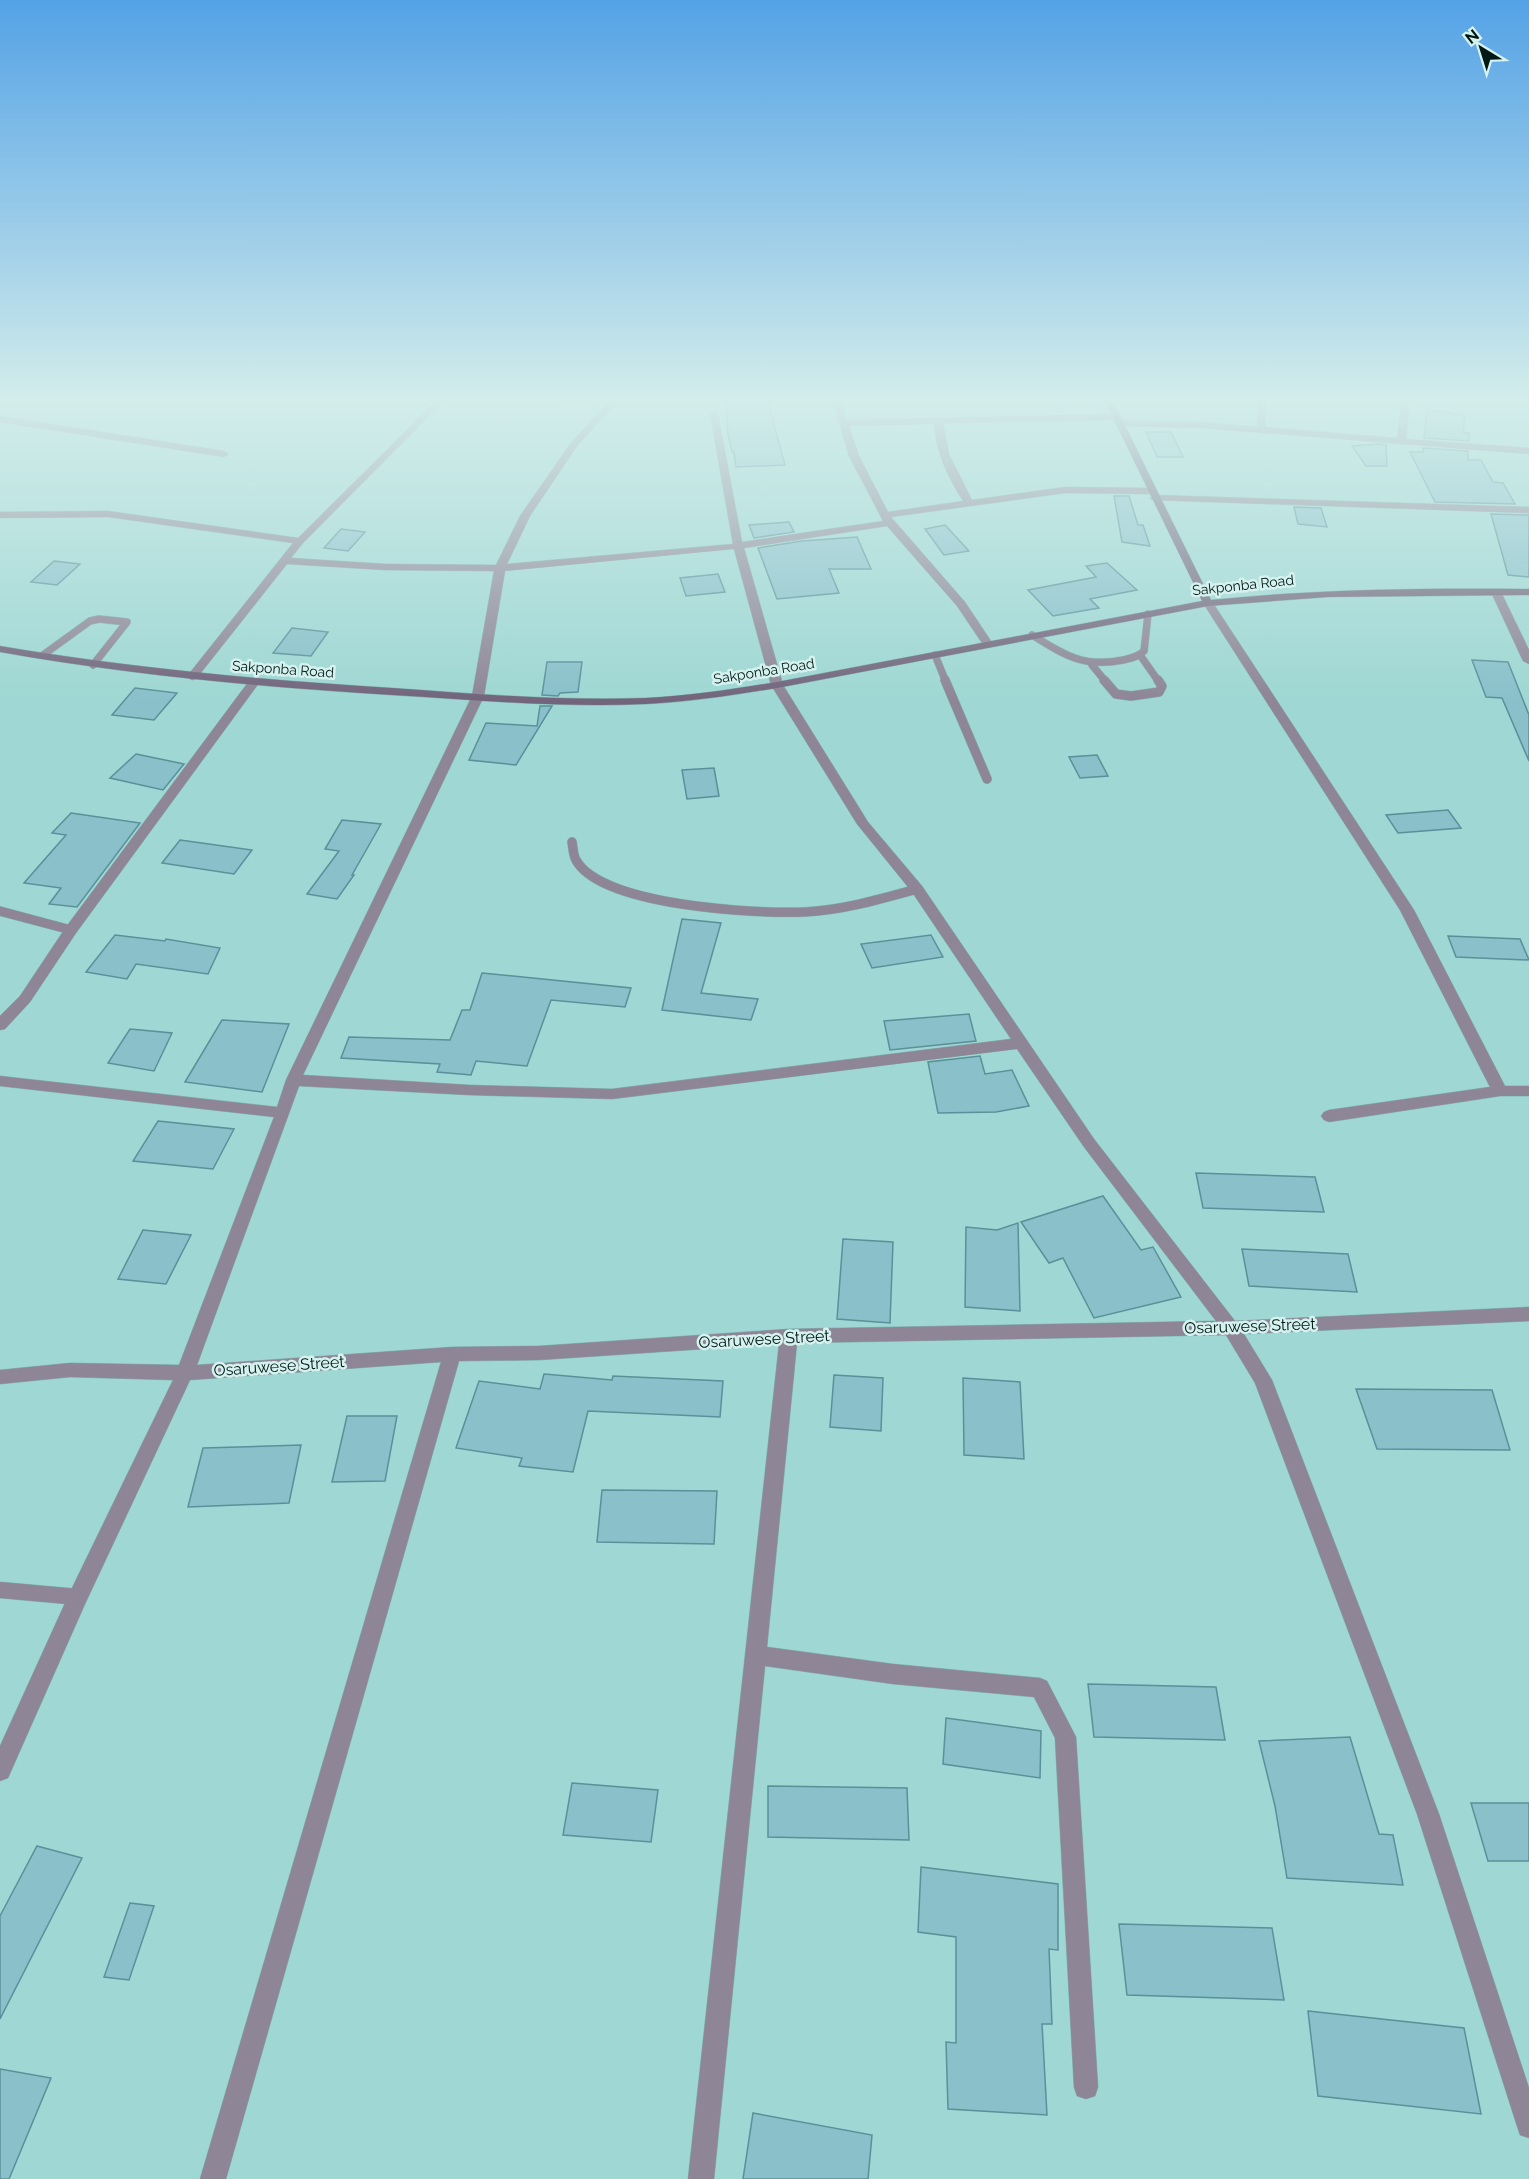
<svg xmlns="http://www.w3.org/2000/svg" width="1529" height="2179" font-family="Raleway,sans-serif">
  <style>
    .building { fill: #89c0ca; stroke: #5a9099; stroke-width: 1.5 }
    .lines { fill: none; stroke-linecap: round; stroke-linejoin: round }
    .lane-far2-casing { stroke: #82b5b1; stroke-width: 8 }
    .lane-far1-casing { stroke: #82b5b1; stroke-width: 10 }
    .lane-casing { stroke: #82b5b1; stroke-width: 17 }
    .street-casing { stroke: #82b5b1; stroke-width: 1 }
    .secondary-casing { stroke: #82b5b1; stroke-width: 1 }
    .lane-far2 { stroke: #8e8596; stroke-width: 7 }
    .lane-far1 { stroke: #8e8596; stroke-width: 9 }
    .lane { stroke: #8e8596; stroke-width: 16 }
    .street { fill: #8e8596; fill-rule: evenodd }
    .secondary { fill: #71647b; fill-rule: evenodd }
    .labels { text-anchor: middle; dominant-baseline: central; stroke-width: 5; stroke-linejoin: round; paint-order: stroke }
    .far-street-label { font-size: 14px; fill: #021817; stroke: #d6f2ef }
    .street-label { font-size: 16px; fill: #021817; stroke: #d6f2ef }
  </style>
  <rect width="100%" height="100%" fill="#9ed7d3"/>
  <!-- building -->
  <g class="building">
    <path d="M726 399H767L785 465 736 467 734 452H732L728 434Z"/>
    <path d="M1427 410 1465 415 1463 432 1469 433V441L1424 438Z"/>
    <path d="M1146 432H1171L1183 457H1157Z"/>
    <path d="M1379 444 1386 445 1387 466H1366L1352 446Z"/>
    <path d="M1423 448 1468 451V460H1481L1493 482 1503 483 1515 504 1435 502 1410 452H1423Z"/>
    <path d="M1114 496H1129L1138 525H1143L1150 546 1122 542Z"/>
    <path d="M1294 507 1321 508 1327 527 1298 524Z"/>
    <path d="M1491 514 1529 515V577L1508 575Z"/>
    <path d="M789 522 794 532 754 538 749 525Z"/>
    <path d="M945 525 969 551 944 555 925 529Z"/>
    <path d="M341 529 365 532 348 551 324 548Z"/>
    <path d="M857 537 871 569H829L839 593 777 599 758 548 802 541Z"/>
    <path d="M54 561 80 564 57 585 31 582Z"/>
    <path d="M1107 563 1137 590 1090 599 1099 608 1053 616 1028 590 1096 577 1086 566Z"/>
    <path d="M718 574 725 592 686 596 680 578Z"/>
    <path d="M292 628 328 632 311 656 273 653Z"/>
    <path d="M1472 660 1508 662 1529 715V761L1502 698 1486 697Z"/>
    <path d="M547 662H582L578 692 560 693 558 696 542 695Z"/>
    <path d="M135 688 177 693 154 720 112 715Z"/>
    <path d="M540 706H552L516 765 469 760 486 723 537 726Z"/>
    <path d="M136 754 184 764 163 790 110 778Z"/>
    <path d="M1097 755 1108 776 1080 778 1069 757Z"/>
    <path d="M714 768 719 796 687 799 682 770Z"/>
    <path d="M1448 810 1461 828 1398 833 1386 815Z"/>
    <path d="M71 813 140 823 77 907 49 904 61 888 24 883 66 835 52 833Z"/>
    <path d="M342 820 381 824 352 875H354L337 899 307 894 339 851 325 849Z"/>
    <path d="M180 840 252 850 234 874 162 863Z"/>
    <path d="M682 919 721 923 701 993 758 999 751 1020 662 1010Z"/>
    <path d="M115 935 165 941 166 939 220 948 208 974 136 964 127 979 86 972Z"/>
    <path d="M931 935 943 957 872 968 861 944Z"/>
    <path d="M1448 936 1520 939 1529 960 1456 957Z"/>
    <path d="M482 973 631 988 625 1007 551 1000 527 1066 476 1061 471 1075 437 1072 440 1064 341 1058 349 1037 450 1040 462 1010H470Z"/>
    <path d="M969 1014 976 1041 890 1050 884 1021Z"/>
    <path d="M222 1020 289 1024 262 1092 185 1082Z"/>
    <path d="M130 1029 172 1033 154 1071 108 1063Z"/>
    <path d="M980 1056 985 1074 1012 1070 1029 1106 996 1112 938 1113 928 1062Z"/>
    <path d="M158 1121 234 1129 213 1169 133 1161Z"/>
    <path d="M1196 1173 1315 1177 1324 1212 1203 1208Z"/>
    <path d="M1103 1196 1141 1250 1153 1247 1181 1297 1094 1318 1063 1258 1049 1263 1021 1222Z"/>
    <path d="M1018 1223 1020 1311 965 1307 966 1227 997 1230Z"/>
    <path d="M143 1230 191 1235 166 1284 118 1279Z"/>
    <path d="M843 1239 893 1242 890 1323 837 1319Z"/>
    <path d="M1242 1249 1348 1254 1357 1292 1249 1286Z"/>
    <path d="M544 1374 612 1380 613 1376 723 1381 720 1417 588 1411 573 1472 519 1466 522 1458 456 1448 479 1381 540 1389Z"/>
    <path d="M834 1375 883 1378 881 1431 830 1427Z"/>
    <path d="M963 1378 1020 1382 1024 1459 964 1455Z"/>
    <path d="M1356 1389 1492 1390 1510 1450 1377 1449Z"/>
    <path d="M347 1416H397L385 1481 332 1482Z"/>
    <path d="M301 1445 289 1503 188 1507 203 1448Z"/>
    <path d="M602 1490 717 1491 714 1544 597 1542Z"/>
    <path d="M1088 1684 1216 1687 1225 1740 1094 1737Z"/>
    <path d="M946 1718 1041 1731 1040 1778 943 1764Z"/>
    <path d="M1350 1737 1379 1834 1393 1835 1403 1885 1287 1878 1275 1806 1259 1741Z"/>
    <path d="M572 1783 658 1790 651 1842 563 1835Z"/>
    <path d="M768 1786 907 1788 909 1840 768 1837Z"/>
    <path d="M1471 1803H1529V1861H1488Z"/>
    <path d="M37 1846 82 1858 0 2019V1916Z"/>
    <path d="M921 1867 1058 1884V1950L1049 1949 1052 2024H1042L1047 2115 948 2109 946 2042 956 2043V1937L918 1932Z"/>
    <path d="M130 1903 154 1906 129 1980 104 1977Z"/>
    <path d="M1119 1924 1272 1928 1284 2000 1127 1995Z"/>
    <path d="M1308 2011 1464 2028 1481 2114 1318 2096Z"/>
    <path d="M0 2069 51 2078 9 2179H0Z"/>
    <path d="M753 2113 872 2135 868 2179H743Z"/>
  </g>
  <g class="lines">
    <!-- lane-far2 casing -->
    <g class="lane-far2-casing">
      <g id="lane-far2">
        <path d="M1032 635C1064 655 1084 668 1123 660 1131 658 1138 657 1144 651L1148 614"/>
        <path d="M43 655 90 621 99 619 127 622 93 665"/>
        <path d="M935 655 946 682"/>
        <path d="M1140 655 1159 682"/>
        <path d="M1092 665 1106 682"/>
      </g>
    </g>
    <!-- lane-far1 casing -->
    <g class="lane-far1-casing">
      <g id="lane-far1">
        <path d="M945 680 987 779"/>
        <path d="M1104 680 1116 694 1131 696 1159 692 1162 686 1158 680"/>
        <path d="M572 842C573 847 573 855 576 860 601 906 757 914 805 912 843 910 881 899 917 889"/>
        <path d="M0 911 71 930"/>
      </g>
    </g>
    <!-- lane casing -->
    <g class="lane-casing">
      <path id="lane" d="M0 1590 78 1597"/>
    </g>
    <!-- street casing -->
    <g class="street-casing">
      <g id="street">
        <path d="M440 397H448L303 543 291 558 385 564 496 565 520 516 570 444 607 403 557 400 553 397H622L577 446 530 516 507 564 733 544 710 414 714 411 718 414 742 542 883 521 849 456 831 397H839L847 420 1116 414 1120 417 1116 420 943 423 949 454 972 500 1065 487 1152 488 1157 491 1152 494 1065 493 891 517 965 602 993 644 992 646H984L957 606 887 526 744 548 783 685 868 822 922 886 1094 1139 1235 1321 1529 1307V1321L1244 1334 1272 1380 1439 1814 1529 2088V2138L1520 2135 1517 2126 1417 1814 1255 1383 1226 1335 797 1343 767 1647 893 1664 1040 1678 1047 1681 1076 1737 1098 2087 1095 2096 1086 2099 1077 2096 1074 2087 1055 1738 1034 1697 893 1684 765 1666 714 2179H688L779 1344 539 1360 459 1361 226 2179H200L441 1362 190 1380 85 1604 8 1778 0 1781V1746L71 1590 173 1380 70 1377 0 1384V1370L70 1363 179 1365 274 1117 0 1086V1076L277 1107 286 1080 472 696 494 571 385 570 287 564 196 679 192 680 186 677 188 675 293 543 108 517 0 518V512L108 511 298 538ZM934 424C936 453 948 477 963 501L888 512 859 456 849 426ZM734 549 771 685 857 824 912 892 1011 1039 612 1089 469 1085 303 1075 484 696 505 571ZM1017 1049 1084 1147 1216 1321 789 1329 539 1346 452 1347 197 1365 299 1086 469 1095 612 1099Z"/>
        <path d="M1258 397H1266L1265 427 1397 438 1402 397H1410L1406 439 1529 448V454L1201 428 1118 426 1114 423 1118 420 1201 422 1257 427Z"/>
        <path d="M0 416 224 451 229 454 224 457 0 422Z"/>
        <path d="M1155 495 1529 507V513L1152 500 1150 498Z"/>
        <path d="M1496 589 1501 592 1529 650V664L1523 661 1491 592Z"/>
        <path d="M1208 600 1213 603 1414 910 1505 1086H1529V1096H1500L1329 1122 1324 1120 1321 1116 1324 1112 1329 1110 1490 1087 1400 910 1203 603Z"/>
        <path d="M253 680 259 683 76 933 30 1002 5 1029 0 1030V1016L20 996 66 927 249 681Z"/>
      </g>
    </g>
    <!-- secondary casing -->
    <g class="secondary-casing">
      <path id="secondary" d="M1103 397H1111L1211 600C1317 589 1423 588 1529 589V595L1328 597 1208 606 777 688C734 695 690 702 646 704 562 708 477 700 392 695 261 687 130 675 0 652V646C130 668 261 680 392 688 477 694 562 701 646 698 690 696 734 689 777 682L1202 601Z"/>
    </g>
    <!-- lane-far2 -->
    <use href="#lane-far2" class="lane-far2"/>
    <!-- lane-far1 -->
    <use href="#lane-far1" class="lane-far1"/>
    <!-- lane -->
    <use href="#lane" class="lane"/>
    <!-- street -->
    <use href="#street" class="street"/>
    <!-- secondary -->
    <use href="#secondary" class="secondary"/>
  </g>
  <!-- sky -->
  <linearGradient id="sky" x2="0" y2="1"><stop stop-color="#54a2e6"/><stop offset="0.57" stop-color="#d3edeb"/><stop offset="1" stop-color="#d3edeb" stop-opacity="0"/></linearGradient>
  <rect width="1529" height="702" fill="url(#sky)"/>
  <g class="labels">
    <!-- far-street labels -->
    <g class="far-street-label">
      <text transform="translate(1243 585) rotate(-6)">Sakponba Road</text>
      <text transform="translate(283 669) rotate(4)">Sakponba Road</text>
      <text transform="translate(764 671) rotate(-9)">Sakponba Road</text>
    </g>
    <!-- street labels -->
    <g class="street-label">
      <text transform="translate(1250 1326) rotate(-2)">Osaruwese Street</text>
      <text transform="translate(764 1339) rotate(-3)">Osaruwese Street</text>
      <text transform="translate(279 1366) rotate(-4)">Osaruwese Street</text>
    </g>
  </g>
  <!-- north arrow -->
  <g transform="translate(1481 48) rotate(322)" stroke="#d6f2ef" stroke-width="4.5" paint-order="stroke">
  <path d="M0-4.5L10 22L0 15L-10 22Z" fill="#021817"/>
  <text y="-9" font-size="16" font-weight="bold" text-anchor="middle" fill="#021817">N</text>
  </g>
</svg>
